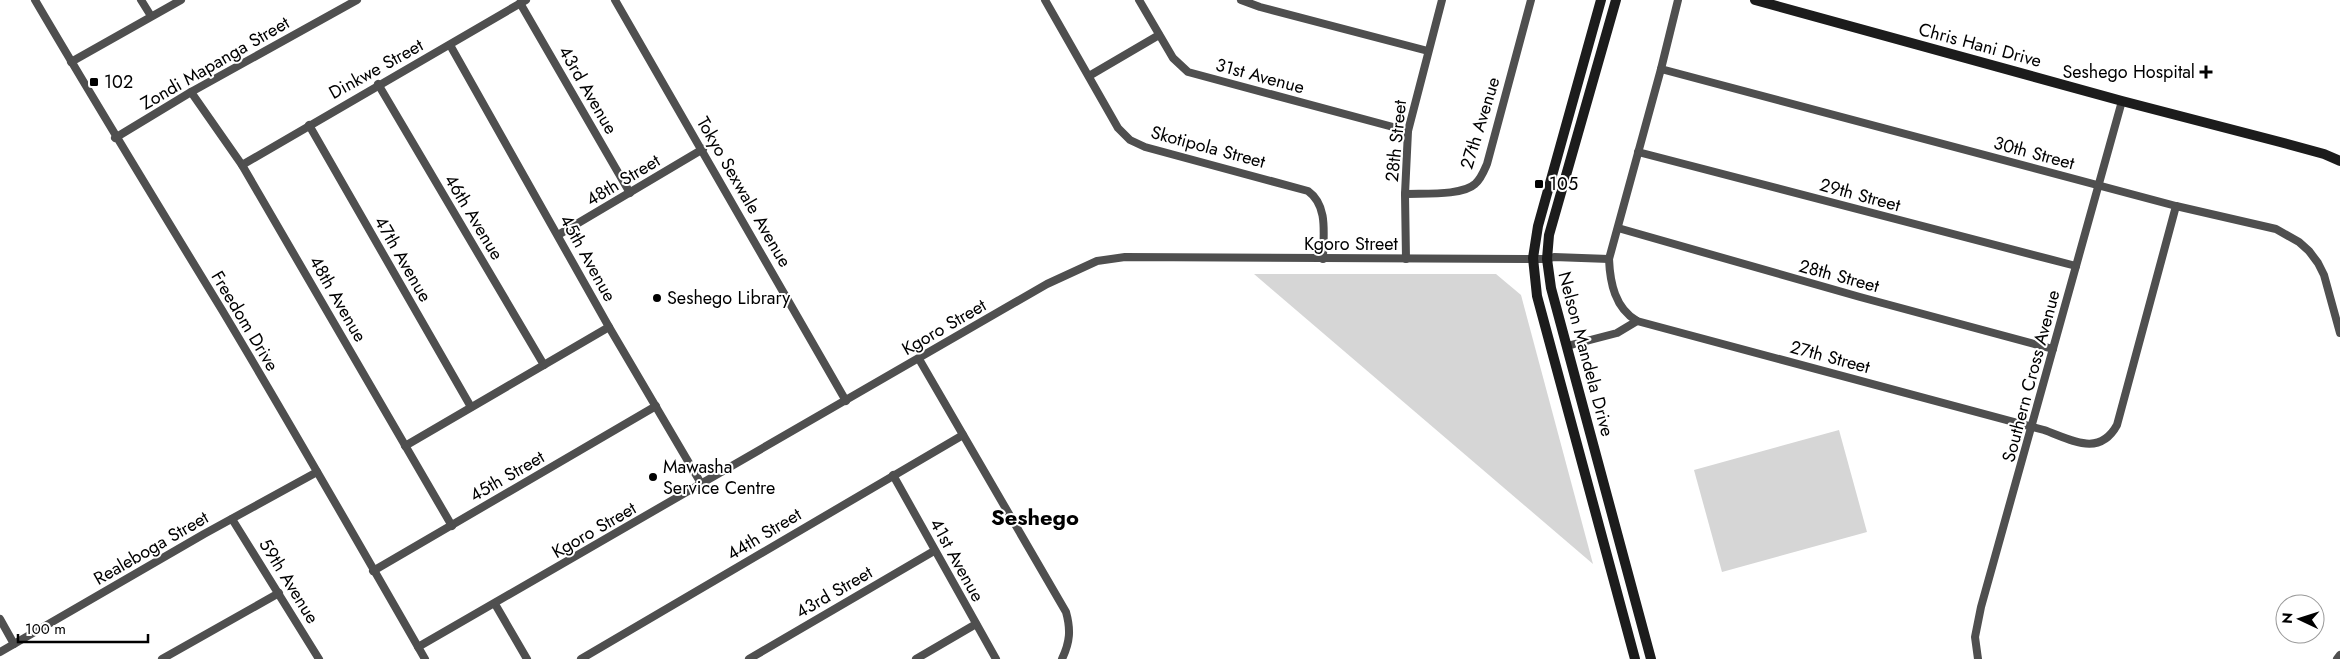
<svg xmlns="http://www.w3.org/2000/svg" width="2340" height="659" font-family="Jost,sans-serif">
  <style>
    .green { fill: #d6d6d6 }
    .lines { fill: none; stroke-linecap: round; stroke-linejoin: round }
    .street { stroke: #4f4f4f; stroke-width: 8 }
    .secondary { stroke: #1c1c1c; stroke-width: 10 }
    .poi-dot { fill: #000; stroke: #fff; stroke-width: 2 }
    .labels { text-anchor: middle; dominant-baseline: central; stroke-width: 4; stroke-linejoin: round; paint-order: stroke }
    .street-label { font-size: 18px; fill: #000; stroke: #fff }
    .poi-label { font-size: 18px; fill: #000; stroke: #fff; text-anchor: start }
    .district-label { font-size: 22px; font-weight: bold; fill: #000; stroke: #fff }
  </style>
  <rect width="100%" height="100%" fill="#fff"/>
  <!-- green -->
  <g class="green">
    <path d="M1496 274 1521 295 1593 564 1254 274Z"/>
    <path d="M1839 430 1867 532 1722 572 1694 470Z"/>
  </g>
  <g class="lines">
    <!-- street -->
    <g class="street">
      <path d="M35 0C96 104 159 207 222 310 291 425 358 542 425 659"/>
      <path d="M141 0 151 16"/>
      <path d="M615 0 846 401"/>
      <path d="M1045 0 1118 128 1130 140 1145 147 1308 191C1329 206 1323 236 1323 259"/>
      <path d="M1139 0 1173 58 1188 72 1408 131"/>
      <path d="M1241 0 1260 7 1428 51"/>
      <path d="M1678 0 1661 69 1609 259C1610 283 1615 308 1637 321L2044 430C2070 439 2099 458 2117 425L2176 206"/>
      <path d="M520 3 630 193"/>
      <path d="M450 45 609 327 702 485"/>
      <path d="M71 62 181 0"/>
      <path d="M1661 69 2176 206 2276 229 2299 242 2309 251 2318 263 2324 275 2340 333"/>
      <path d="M1089 76 1159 35"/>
      <path d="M378 84 544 365"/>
      <path d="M191 92 242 165 452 526"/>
      <path d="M309 125 471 407"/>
      <path d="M115 138 191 92 357 0"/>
      <path d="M1638 152 2076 266"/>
      <path d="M242 165 526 0"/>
      <path d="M1405 194C1423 193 1462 196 1475 184 1481 179 1484 171 1487 164L1531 0"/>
      <path d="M1618 228 1860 297 2053 349"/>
      <path d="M558 235 703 149"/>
      <path d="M1406 259 1405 194 1408 131 1442 0"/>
      <path d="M1567 346 1617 333 1637 321"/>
      <path d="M919 359 1066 612C1071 630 1070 642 1062 659"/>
      <path d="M405 446 609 327"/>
      <path d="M893 475 996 659"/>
      <path d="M232 519 319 659"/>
      <path d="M373 571 656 406"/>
      <path d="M495 604 527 659"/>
      <path d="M0 619 14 644"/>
      <path d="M418 647 1047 284 1097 261 1125 257 1547 259 1554 257 1609 259"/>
      <path d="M0 652 204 534 317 472"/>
      <path d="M162 659 279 593"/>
      <path d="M581 659 963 435"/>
      <path d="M749 659 934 551"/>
      <path d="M916 659 976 624"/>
      <path d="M1978 659 1975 637 1981 607 2122 101"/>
      <path d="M2337 659 2340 655"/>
    </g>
    <!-- secondary -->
    <g class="secondary">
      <path d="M1601 0 1538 226 1533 258 1537 296 1635 659"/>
      <path d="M1616 0 1549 235 1547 259 1551 288 1651 659"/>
      <path d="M1755 0 2122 101 2280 142 2324 154 2340 161"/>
    </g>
  </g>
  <!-- markers -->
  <g class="poi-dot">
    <path d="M2203.5 64.5h5v5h5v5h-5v5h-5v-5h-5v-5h5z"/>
    <rect x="89" y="77" width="10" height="10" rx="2.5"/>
    <rect x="1534" y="179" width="10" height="10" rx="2.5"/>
    <circle cx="657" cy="298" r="5"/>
    <circle cx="653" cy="477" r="5"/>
  </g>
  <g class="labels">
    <!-- street labels -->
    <g class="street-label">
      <text transform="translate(1980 45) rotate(15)">Chris Hani Drive</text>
      <text transform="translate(215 63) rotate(-30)">Zondi Mapanga Street</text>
      <text transform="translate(376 69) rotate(-29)">Dinkwe Street</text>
      <text transform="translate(1260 76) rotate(15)">31st Avenue</text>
      <text transform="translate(588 90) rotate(60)">43rd Avenue</text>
      <text transform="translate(1480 123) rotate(-73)">27th Avenue</text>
      <text transform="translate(1396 141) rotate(-84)">28th Street</text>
      <text transform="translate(1208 147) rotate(15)">Skotipola Street</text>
      <text transform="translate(2034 153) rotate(15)">30th Street</text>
      <text transform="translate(623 180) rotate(-31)">48th Street</text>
      <text transform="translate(744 192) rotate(60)">Tokyo Sexwale Avenue</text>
      <text transform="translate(1860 195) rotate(15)">29th Street</text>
      <text transform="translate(474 217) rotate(59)">46th Avenue</text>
      <text x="1351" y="244">Kgoro Street</text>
      <text transform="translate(588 258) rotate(61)">45th Avenue</text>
      <text transform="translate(403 259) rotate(60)">47th Avenue</text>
      <text transform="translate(1839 276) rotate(15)">28th Street</text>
      <text transform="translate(338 299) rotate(60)">48th Avenue</text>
      <text transform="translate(245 321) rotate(59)">Freedom Drive</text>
      <text transform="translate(944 327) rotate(-30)">Kgoro Street</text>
      <text transform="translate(1586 354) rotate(75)">Nelson Mandela Drive</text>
      <text transform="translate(1830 357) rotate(15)">27th Street</text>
      <text transform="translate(2031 376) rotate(-75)">Southern Cross Avenue</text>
      <text transform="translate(507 476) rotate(-30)">45th Street</text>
      <text transform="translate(594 530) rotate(-30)">Kgoro Street</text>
      <text transform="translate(764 534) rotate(-31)">44th Street</text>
      <text transform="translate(151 548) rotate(-30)">Realeboga Street</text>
      <text transform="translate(957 560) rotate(61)">41st Avenue</text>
      <text transform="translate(289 581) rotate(58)">59th Avenue</text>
      <text transform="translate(834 592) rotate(-30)">43rd Street</text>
    </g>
    <!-- poi labels -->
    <g class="poi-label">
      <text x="2195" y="72" text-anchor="end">Seshego Hospital</text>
      <text x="104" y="82">102</text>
      <text x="1549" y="184">105</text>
      <text x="667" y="298">Seshego Library</text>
      <text x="663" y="467">Mawasha<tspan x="663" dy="21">Service Centre</tspan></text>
    </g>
    <!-- district labels -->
    <g class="district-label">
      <text x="1035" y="517">Seshego</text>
    </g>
  </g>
  <!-- north arrow -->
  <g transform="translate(2300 619) rotate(274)"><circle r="24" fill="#ffffff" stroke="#999999"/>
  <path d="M0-4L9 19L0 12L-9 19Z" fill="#000000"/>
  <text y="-8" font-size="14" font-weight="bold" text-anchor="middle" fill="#000000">N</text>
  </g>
  <!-- scale -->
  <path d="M18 634v8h130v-8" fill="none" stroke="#000000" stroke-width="2.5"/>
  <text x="25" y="634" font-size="15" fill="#000000" stroke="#ffffff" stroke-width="4" paint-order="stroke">100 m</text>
</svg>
